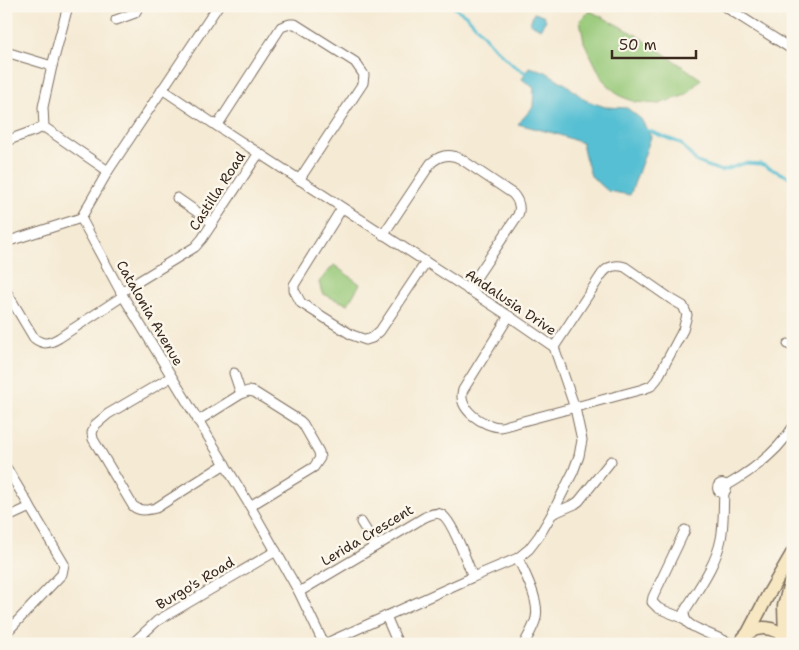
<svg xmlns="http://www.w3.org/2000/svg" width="799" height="650" font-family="'Shantell Sans',sans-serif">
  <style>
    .green { fill: #98c979; stroke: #6a7a4c }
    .water { fill: #56bfd3; stroke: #487478 }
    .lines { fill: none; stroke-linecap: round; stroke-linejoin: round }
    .stream { stroke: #56bfd3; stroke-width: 3 }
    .street-casing { stroke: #7c6d5e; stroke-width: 11 }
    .secondary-casing { stroke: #7c6d5e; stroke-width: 15 }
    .street { stroke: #fff; stroke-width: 9 }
    .secondary { stroke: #f7e8c3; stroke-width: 12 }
    .labels { text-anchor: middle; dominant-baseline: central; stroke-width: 5; stroke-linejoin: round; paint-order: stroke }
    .street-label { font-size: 14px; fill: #3b2a1e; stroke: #fbf7ec }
  </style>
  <rect width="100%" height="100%" fill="#fbf7ec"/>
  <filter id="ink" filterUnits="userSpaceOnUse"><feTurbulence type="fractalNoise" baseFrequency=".02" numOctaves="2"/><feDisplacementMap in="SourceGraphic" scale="10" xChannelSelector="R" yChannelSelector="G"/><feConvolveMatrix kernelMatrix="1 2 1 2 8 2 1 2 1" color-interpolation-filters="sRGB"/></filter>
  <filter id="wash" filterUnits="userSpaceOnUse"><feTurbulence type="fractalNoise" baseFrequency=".0096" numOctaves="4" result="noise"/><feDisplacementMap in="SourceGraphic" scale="20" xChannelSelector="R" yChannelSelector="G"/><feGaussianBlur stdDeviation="1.12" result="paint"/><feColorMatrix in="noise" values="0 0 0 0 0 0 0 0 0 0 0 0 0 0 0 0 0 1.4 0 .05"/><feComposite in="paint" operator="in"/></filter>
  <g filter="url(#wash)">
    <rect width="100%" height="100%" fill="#f5ead4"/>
    <!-- green -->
    <g class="green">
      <path d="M590 11 635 34 701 79 686 95 659 104 635 102 620 96 603 80 584 42 580 20Z"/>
      <path d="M334 265 360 284 348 304 334 299 322 293 319 282Z"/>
    </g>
    <!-- water -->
    <g class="water">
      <path d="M534 13 543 15 546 20 540 29 530 23Z"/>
      <path d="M529 67 544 71 567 85 585 100 605 107 627 108 641 119 651 137 630 195 608 191 591 176 585 156 582 143 557 134 518 124 533 107 534 88 522 79Z"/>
    </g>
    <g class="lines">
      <!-- stream -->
      <g class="stream">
        <path d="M452 6 467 16 495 48 513 65 529 75"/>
        <path d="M644 129 680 143 697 162 721 171 745 163 761 164 793 179"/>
      </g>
    </g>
  </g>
  <g filter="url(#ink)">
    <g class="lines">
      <!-- street casing -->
      <g class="street-casing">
        <g id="street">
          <path d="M68 6 52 66 43 107 44 127 108 171"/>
          <path d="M724 6 793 50"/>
          <path d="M116 20 135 13 139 6"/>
          <path d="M6 52 52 66"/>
          <path d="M162 89 217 126 509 316 554 347 575 408 582 440 579 456 573 472 552 514 539 536 529 549 518 558 473 577 331 641"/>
          <path d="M217 126 281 27 290 24H295L355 62 362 72 364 75 363 83 299 180"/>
          <path d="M6 141 44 127"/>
          <path d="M177 198 213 223"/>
          <path d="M342 208 294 285V290L301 303 352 335 366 340 372 338 380 331 426 262"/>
          <path d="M81 218 123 296 250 506 299 592 322 640"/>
          <path d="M81 218 108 171 218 6"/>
          <path d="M383 235 431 163C440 155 450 153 461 159L513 194C519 201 521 207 518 215L468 290"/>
          <path d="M6 242 81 218"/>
          <path d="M6 291 34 338C43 345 49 344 59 338L123 296"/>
          <path d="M121 292 195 247 202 239 259 153"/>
          <path d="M509 316 463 390C456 409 484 427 501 427L643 389 651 386 657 379 683 330 687 315 683 306 671 299 625 267C615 264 608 266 602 274L554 347"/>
          <path d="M788 344 793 347"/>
          <path d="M234 373 241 394"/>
          <path d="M171 377 108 414 95 425 92 433 93 439 133 506C140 512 148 510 156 508L225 464"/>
          <path d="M198 421 241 394 248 391 254 392 300 421 303 424 319 452 320 458 314 467 250 506"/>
          <path d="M6 467 64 564 62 574 6 633"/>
          <circle cx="722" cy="488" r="4.5"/>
          <path d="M726 486C752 471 777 453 793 427"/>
          <path d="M724 492C723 508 724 524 721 539 716 565 698 589 684 612 684 617 685 620 688 623 694 629 724 640 733 644"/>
          <path d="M552 514 575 504 579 501 611 461"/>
          <path d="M6 518 30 507"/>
          <path d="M361 522 376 546"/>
          <path d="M685 530 653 597 652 602 658 608 685 619"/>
          <path d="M518 558C525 574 540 601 536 618 534 627 528 636 524 644"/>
          <path d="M299 592 425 517C430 515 435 512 440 514 451 516 468 565 473 577"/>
          <path d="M386 616 398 644"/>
          <path d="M132 644 157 621 276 551"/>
        </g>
      </g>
      <!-- secondary casing -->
      <g class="secondary-casing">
        <g id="secondary">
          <path d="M748 633 768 595 793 552"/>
          <path d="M785 638 784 606 793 572"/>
          <path d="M740 644C749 623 777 623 787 642"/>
        </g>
      </g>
      <!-- street -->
      <use href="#street" class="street"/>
      <!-- secondary -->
      <use href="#secondary" class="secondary"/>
    </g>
  </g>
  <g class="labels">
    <!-- street labels -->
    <g class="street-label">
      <text transform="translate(217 191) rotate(-57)">Castilla Road</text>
      <text transform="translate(511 302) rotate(34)">Andalusia Drive</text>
      <text transform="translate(150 313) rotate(60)">Catalonia Avenue</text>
      <text transform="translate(367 535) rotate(-31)">Lerida Crescent</text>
      <text transform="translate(195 583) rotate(-31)">Burgo's Road</text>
    </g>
  </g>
  <!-- margin -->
  <rect width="799" height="650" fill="none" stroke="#fbf7ec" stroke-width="25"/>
  <!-- scale -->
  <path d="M612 50v8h84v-8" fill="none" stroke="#3b2a1e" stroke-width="2.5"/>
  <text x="619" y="50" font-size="15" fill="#3b2a1e" stroke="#fbf7ec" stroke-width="4" paint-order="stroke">50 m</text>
</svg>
